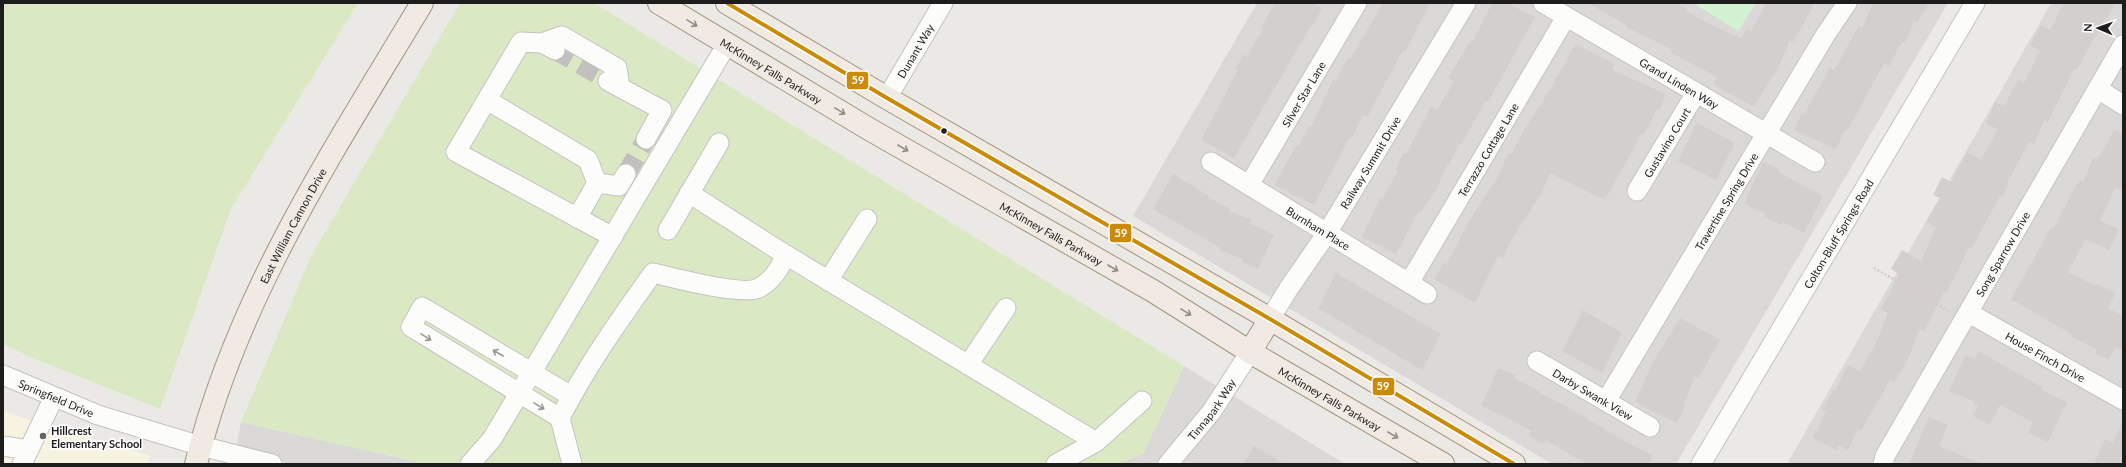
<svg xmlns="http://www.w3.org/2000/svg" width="2126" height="467" font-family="Lato,sans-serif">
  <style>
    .residential { fill: #dad9d7 }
    .education { fill: #f6f3e0 }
    .grass { fill: #dae9c4 }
    .park { fill: #d3f2d2 }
    .building { fill: #d2cfcd }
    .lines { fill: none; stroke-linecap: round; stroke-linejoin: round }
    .minor-tunnel { stroke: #c2c0be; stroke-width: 19; stroke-dasharray: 19 10; stroke-linecap: butt }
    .minor-casing { stroke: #c4c3c2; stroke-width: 21 }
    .major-casing { stroke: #a19582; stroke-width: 24 }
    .path { stroke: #d9cac9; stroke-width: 2.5; stroke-dasharray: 2 2; stroke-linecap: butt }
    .minor { stroke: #fcfcfb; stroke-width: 19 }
    .major { stroke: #f0eae3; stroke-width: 22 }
    .bus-1-casing { stroke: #fff; stroke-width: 7 }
    .bus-1 { stroke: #cb8b06; stroke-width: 4 }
    .oneway { stroke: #918e8a }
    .oneway2 { stroke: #989897 }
    .bus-dot { fill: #1d1d1d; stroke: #fff; stroke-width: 1.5 }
    .poi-dot { fill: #656463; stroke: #fff; stroke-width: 1.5 }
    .labels { text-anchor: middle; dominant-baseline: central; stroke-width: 3.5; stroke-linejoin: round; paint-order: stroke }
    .street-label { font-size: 11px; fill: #1d1d1d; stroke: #fff }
    .poi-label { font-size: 11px; font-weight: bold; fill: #1d1d1d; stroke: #fff; text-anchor: start }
    .line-badge { stroke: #fff; stroke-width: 1.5 }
    .badge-label { font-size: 11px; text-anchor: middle; font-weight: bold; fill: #fff }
  </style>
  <rect width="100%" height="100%" fill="#ebe9e6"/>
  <!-- residential -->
  <g class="residential">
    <path d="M1257 3H1948L1676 464H1552L1133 216Z"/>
    <path d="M2051 3H2123V464H1787Z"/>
    <path d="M1184 366 1345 464H1118L1143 454Z"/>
    <path d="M241 422 427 464H233Z"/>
  </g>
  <!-- education -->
  <path class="education" d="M3 410 14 415 150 456 148 464H3Z"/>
  <!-- grass -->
  <g class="grass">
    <path d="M3 3H358L231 209 160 409 40 361 3 344Z"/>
    <path d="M460 3H594L1184 366 1143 454 1118 464H427L241 422 311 256Z"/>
  </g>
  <!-- park -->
  <path class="park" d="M1693 3H1756L1738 31Z"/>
  <!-- building -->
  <g class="building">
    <path d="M1275 3H1311L1322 8 1314 25 1312 24 1234 158 1201 140 1238 70 1235 69 1244 55 1247 56 1264 28 1261 27Z"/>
    <path d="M1383 3H1430L1405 52 1403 50 1367 117 1363 115 1352 138 1350 137 1314 205 1274 185 1296 146 1298 147 1309 126 1311 127 1333 80 1335 81 1348 58 1350 59Z"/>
    <path d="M1492 3H1507L1535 17 1488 102 1486 100 1461 145 1459 144 1449 165 1447 164 1437 188 1421 212 1419 211 1396 254 1362 237 1380 198 1382 199 1398 171 1396 170 1403 153 1406 154 1431 107 1437 110 1454 81 1448 78 1471 40 1473 41Z"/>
    <path d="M1588 3H1675L1686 8 1685 10 1706 22 1742 39 1746 29 1751 31 1766 3H1815L1793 42 1790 40 1781 62 1754 107 1713 84 1717 77 1670 52 1672 49 1626 27V25Z"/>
    <path d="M1873 3H1929L1917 23 1914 22 1905 43 1902 42 1889 66 1884 63 1848 130 1846 128 1836 149 1794 130 1802 113 1804 114 1830 68 1834 70 1859 26 1862 28Z"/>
    <path d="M2064 3H2115L2108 18 2106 17 2077 70 2074 69 2048 122 2044 120 2034 144 2029 142 2007 183 2009 184 2002 197 2000 196 1972 248 1969 247 1957 273 1946 293 1944 292 1924 331 1920 329 1907 361 1894 383 1890 380 1861 431 1858 429 1848 450 1838 445 1836 450 1813 438 1826 412 1822 410 1833 390 1835 391 1848 365 1860 371 1877 341 1888 313 1881 309 1899 274 1891 269 1902 250 1921 261 1936 227 1926 222 1940 198 1933 195 1942 177 1951 182 1967 152 1981 160 1998 129 1986 124 1995 102 2004 106 2018 80 2024 83 2040 51 2030 45 2041 25 2050 30Z"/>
    <path d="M1575 44 1615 64 1612 70 1666 94 1659 111 1657 110 1644 134 1642 133 1605 200 1550 173 1542 192 1510 242 1503 258 1498 256 1475 303 1434 279 1444 263 1446 265 1469 221 1498 176 1508 153 1511 154 1527 125 1555 82 1554 81 1563 67Z"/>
    <path d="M1697 123 1735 143 1716 180 1678 161Z"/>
    <path d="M2115 129 2123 134V191L2115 188 2100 221 2119 229 2109 250 2086 239 2068 272 2096 286 2097 284 2115 293 2108 308 2123 316V351L2116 347 2108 360 2095 353 2097 349 2072 337 2073 335 2011 299 2051 228 2053 229 2079 180 2083 182 2093 158 2097 160Z"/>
    <path d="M1763 162 1779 169 1778 172 1823 196 1804 233 1783 222 1781 225 1764 217 1766 214 1744 204Z"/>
    <path d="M1173 174 1209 196 1208 197 1230 209 1229 211 1252 220 1250 223 1274 235 1258 269 1242 261 1243 259 1220 250 1221 248 1153 209Z"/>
    <path d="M1336 273 1441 334 1422 370 1318 308Z"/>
    <path d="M1583 310 1622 333 1602 373 1562 351Z"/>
    <path d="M1680 318 1720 340 1698 379 1695 377 1683 406 1685 407 1677 423 1635 402 1652 364Z"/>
    <path d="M1978 351 2042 387 2041 390 2067 402 2048 442 2028 433 2033 422 2000 405 1990 425 1973 416 1978 406 1974 404 1975 402 1949 391 1965 355 1975 359Z"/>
    <path d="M1498 368 1515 375 1514 378 1540 391 1539 393 1562 404 1628 443 1653 455 1649 464H1587L1546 440 1544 444 1528 436 1531 431 1508 418 1481 406Z"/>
    <path d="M1929 417 1948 425 1939 446 1982 464H1909Z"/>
    <path d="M2123 421V457L2120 464H2094L2105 439 2113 443Z"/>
    <path d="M1254 446 1284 464H1244Z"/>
  </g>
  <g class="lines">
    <!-- minor-tunnel -->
    <g class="minor-tunnel">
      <path d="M555 50 607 80"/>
      <path d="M626 174 646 139"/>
    </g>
    <!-- minor casing -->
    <g class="minor-casing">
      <g id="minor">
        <path id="s1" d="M1543 3 1815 162"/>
        <path d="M542 43 562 36 617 68 620 87"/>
        <path d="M555 50 542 43 521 42 456 152 613 237"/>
        <path d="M608 81 662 110 646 139"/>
        <path d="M2098 89 2123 105"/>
        <path id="s2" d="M887 98 943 3"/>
        <path d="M487 100 588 160 597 183"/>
        <path id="s3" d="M1211 162 1427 294"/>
        <path d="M597 183 619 186 626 174"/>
        <path id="s4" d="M1249 185 1357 3"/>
        <path id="s5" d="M1637 191 1696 93"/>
        <path d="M689 193 786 255"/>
        <path d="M577 218 597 183"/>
        <path d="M668 230 719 143"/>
        <path d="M828 281 867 219"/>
        <path id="s6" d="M1409 283 1566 17"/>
        <path id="s7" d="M1969 313 2123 400"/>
        <path id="s8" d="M1270 319 1289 288 1327 233 1466 3"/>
        <path id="s9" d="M1537 361 1650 427"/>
        <path d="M968 365 1006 308"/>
        <path id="s10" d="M3 375 98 415 201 446 272 464"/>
        <path id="s11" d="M1606 401 1826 34 1847 3"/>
        <path d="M560 418 411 327 422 307 571 396"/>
        <path d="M3 446 29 450"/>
        <path d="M22 464 54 397"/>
        <path d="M470 464 492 439 727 44"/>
        <path d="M572 464 560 418C586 367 620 319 653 273 673 278 744 296 759 288 773 280 779 269 786 255L1096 442 1142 401"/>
        <path d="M1056 464 1096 442"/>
        <path id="s12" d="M1168 464 1212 411 1250 352"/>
        <path id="s13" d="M1701 464 1975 3"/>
        <path id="s14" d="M1883 464 1885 456 2123 45"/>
      </g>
    </g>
    <!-- major casing -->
    <g class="major-casing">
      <g id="major">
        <path id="s15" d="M659 3 869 129 1153 291 1250 352 1443 464"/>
        <path d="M727 3 887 98 1270 319 1514 464"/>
        <path d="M1250 352 1270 319"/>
        <path id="s16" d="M196 464C237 296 334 150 422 3"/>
      </g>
    </g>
    <!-- path -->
    <path class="path" d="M1874 268 1949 311"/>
    <!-- minor -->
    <use href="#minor" class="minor"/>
    <!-- major -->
    <use href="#major" class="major"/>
    <!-- bus-1 casing -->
    <g class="bus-1-casing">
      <path id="bus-1" d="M727 3 887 98 1270 319 1514 464"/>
    </g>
    <!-- bus-1 -->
    <use href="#bus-1" class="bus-1"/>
  </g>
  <!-- one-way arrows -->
  <defs><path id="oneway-shaft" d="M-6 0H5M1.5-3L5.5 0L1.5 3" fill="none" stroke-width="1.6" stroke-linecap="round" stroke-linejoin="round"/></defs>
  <g class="oneway">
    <use href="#oneway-shaft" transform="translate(692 23) rotate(31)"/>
    <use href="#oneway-shaft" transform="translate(840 111) rotate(31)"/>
    <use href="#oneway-shaft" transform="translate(903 148) rotate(30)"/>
    <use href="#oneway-shaft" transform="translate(1113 268) rotate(30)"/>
    <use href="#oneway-shaft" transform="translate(1186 312) rotate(32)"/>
    <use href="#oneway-shaft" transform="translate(1393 435) rotate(30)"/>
  </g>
  <g class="oneway2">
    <use href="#oneway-shaft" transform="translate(426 337) rotate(32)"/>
    <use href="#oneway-shaft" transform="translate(498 353) rotate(-150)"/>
    <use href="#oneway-shaft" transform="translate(539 406) rotate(31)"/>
  </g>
  <!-- markers -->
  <circle class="bus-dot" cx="944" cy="131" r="3.5"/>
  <circle class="poi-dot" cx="43" cy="436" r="4"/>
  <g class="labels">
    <!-- street labels -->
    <g class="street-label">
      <text stroke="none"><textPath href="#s2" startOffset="55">Dunant Way</textPath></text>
      <text stroke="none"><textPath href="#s15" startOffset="131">McKinney Falls Parkway</textPath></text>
      <text stroke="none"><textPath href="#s1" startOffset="158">Grand Linden Way</textPath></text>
      <text stroke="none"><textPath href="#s4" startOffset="106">Silver Star Lane</textPath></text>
      <text stroke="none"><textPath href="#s5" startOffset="57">Gustavino Court</textPath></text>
      <text stroke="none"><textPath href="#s6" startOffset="155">Terrazzo Cottage Lane</textPath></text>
      <text stroke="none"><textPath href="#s8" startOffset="186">Railway Summit Drive</textPath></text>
      <text stroke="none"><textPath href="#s11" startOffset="233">Travertine Spring Drive</textPath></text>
      <text stroke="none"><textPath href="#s16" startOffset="258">East William Cannon Drive</textPath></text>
      <text stroke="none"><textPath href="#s3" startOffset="126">Burnham Place</textPath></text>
      <text stroke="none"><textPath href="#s15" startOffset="455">McKinney Falls Parkway</textPath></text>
      <text stroke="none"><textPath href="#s13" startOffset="268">Colton-Bluff Springs Road</textPath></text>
      <text stroke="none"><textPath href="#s14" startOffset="242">Song Sparrow Drive</textPath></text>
      <text stroke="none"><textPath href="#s7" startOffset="88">House Finch Drive</textPath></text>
      <text stroke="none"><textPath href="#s9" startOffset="65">Darby Swank View</textPath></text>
      <text stroke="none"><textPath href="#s10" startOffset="58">Springfield Drive</textPath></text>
      <text stroke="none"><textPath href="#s15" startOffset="779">McKinney Falls Parkway</textPath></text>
      <text stroke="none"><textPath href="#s12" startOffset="70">Tinnapark Way</textPath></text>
    </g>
    <!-- poi labels -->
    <g class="poi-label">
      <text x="51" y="430">Hillcrest<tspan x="51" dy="13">Elementary School</tspan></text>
    </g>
  </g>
  <g class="line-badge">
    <rect x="846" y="71" width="23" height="19" rx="4" fill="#cb8b06"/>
    <rect x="1109" y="223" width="23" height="20" rx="4" fill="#cb8b06"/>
    <rect x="1372" y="377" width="23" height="19" rx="4" fill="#cb8b06"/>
  </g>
  <g class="badge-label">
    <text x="858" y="84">59</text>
    <text x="1121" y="237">59</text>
    <text x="1383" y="390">59</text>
  </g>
  <!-- border -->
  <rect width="2126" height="467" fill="none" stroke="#1d1d1d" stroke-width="8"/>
  <!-- north arrow -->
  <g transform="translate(2098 28) rotate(272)" stroke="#ffffff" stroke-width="3" paint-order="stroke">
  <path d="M0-3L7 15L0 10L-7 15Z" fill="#1d1d1d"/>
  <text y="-6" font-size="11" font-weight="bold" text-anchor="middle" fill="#1d1d1d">N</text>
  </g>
</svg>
